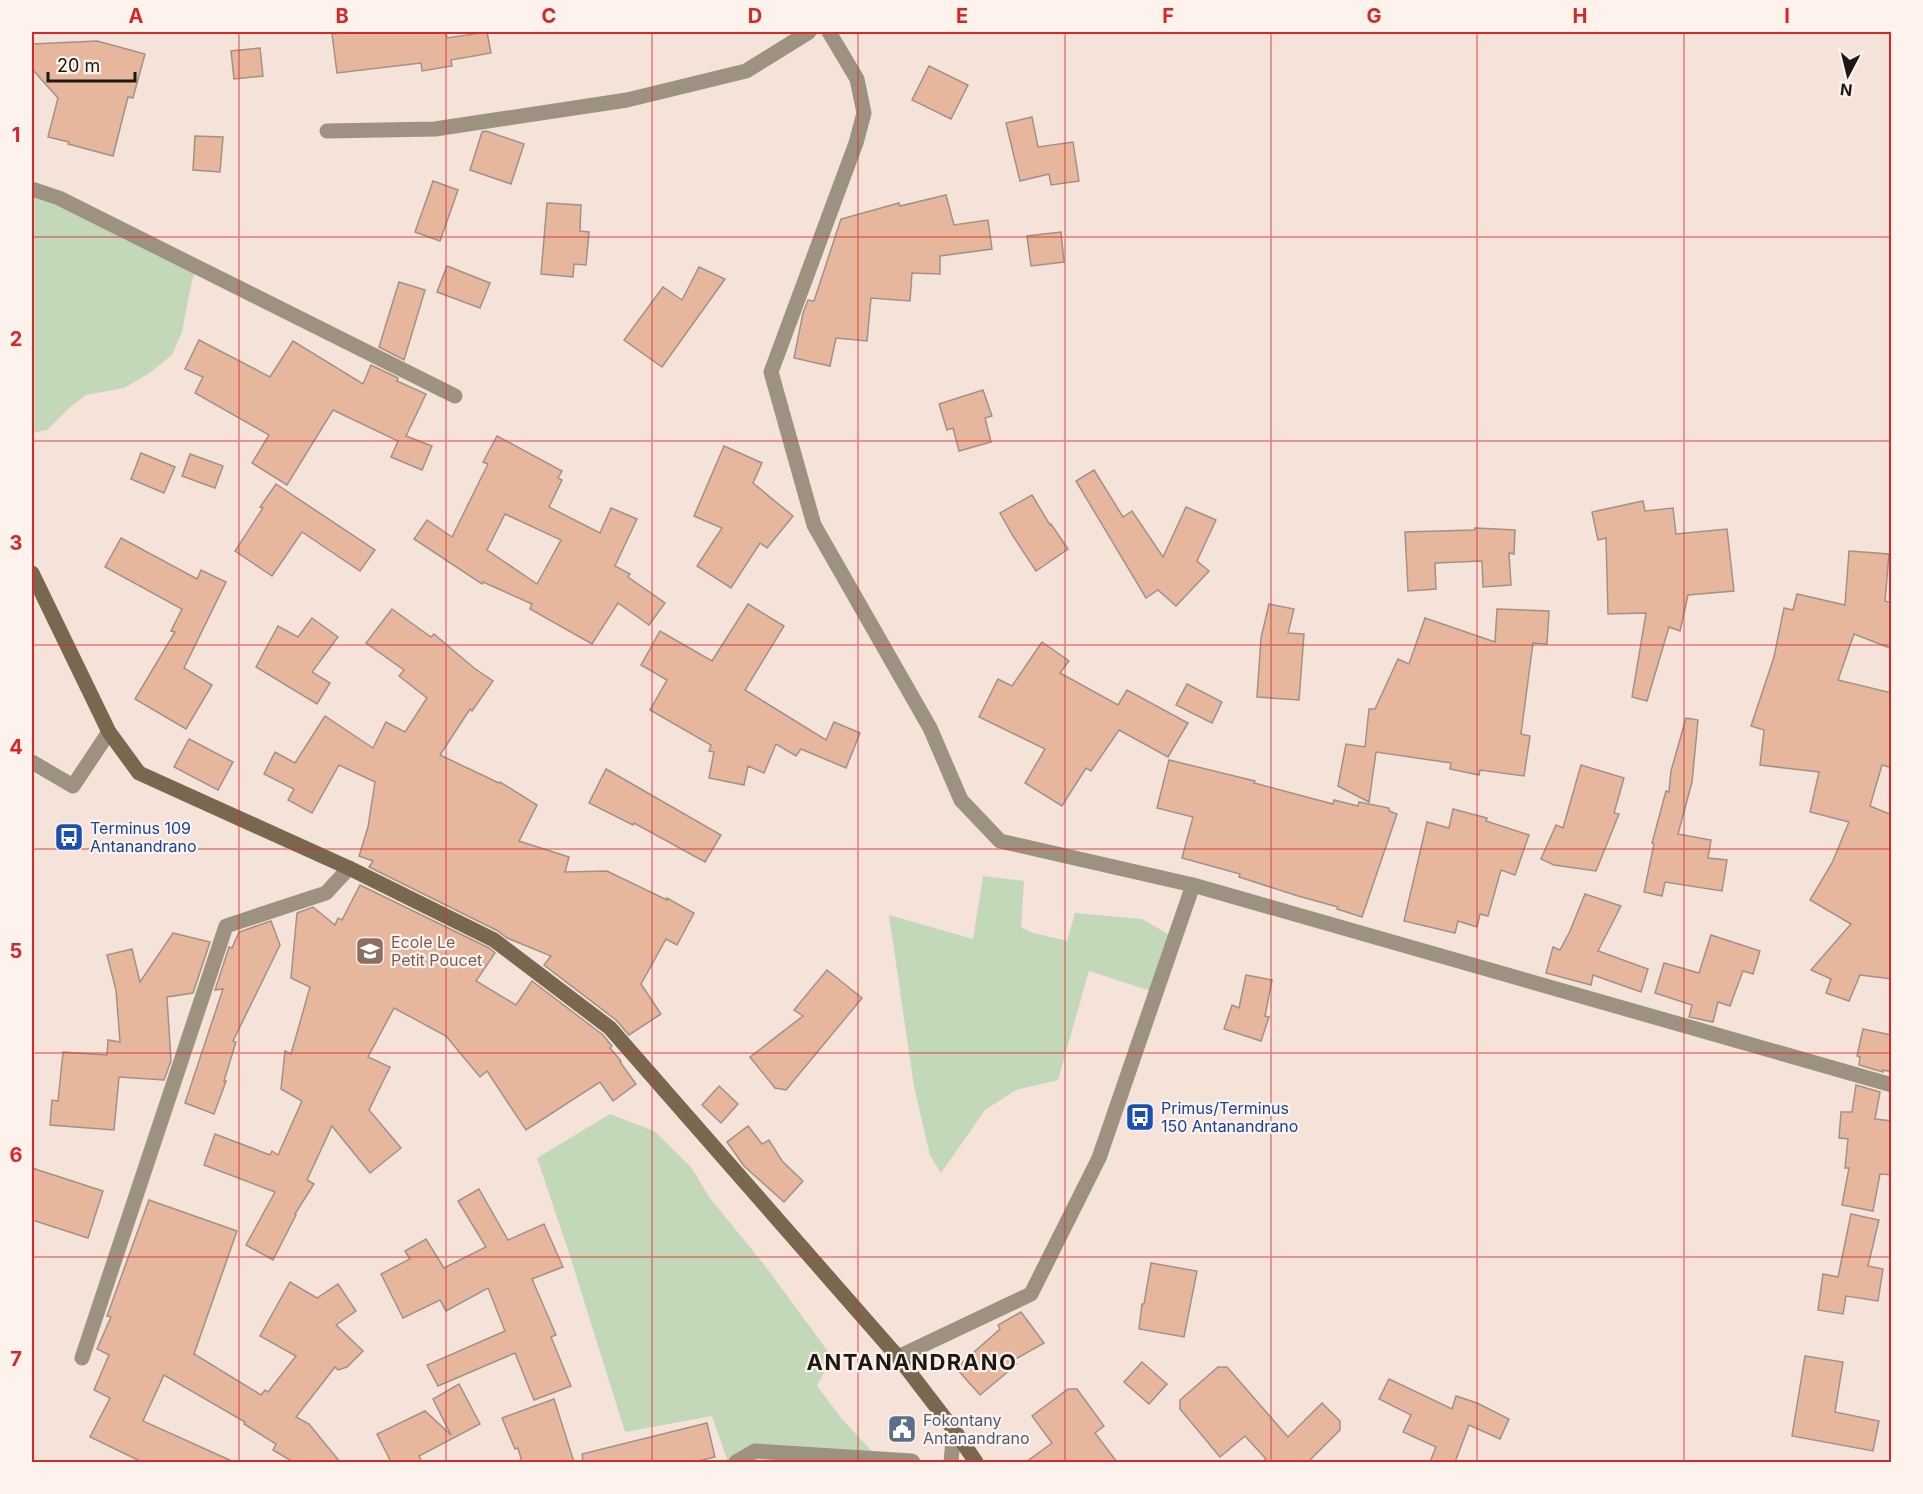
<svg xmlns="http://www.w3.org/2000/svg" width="1923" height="1494" font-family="Inter,sans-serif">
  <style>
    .green { fill: #c3d7b9 }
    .building { fill: #e6b69d; stroke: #a29188; stroke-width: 1.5; fill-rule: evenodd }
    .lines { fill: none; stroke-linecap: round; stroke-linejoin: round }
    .street { stroke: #9d917f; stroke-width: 15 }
    .secondary { stroke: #79684e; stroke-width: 15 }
    .grid { fill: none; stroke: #d62828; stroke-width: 1.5; stroke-opacity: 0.55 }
    .labels { text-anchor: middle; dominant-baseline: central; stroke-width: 4.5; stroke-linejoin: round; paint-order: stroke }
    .transit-label { font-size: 16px; fill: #164399; stroke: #fdf2ec; text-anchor: start }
    .education-label { font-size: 16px; fill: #785e54; stroke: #fdf2ec; text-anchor: start }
    .service-label { font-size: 16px; fill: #4e5e75; stroke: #fdf2ec; text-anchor: start }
    .district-label { font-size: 22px; font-weight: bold; letter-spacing: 1.5px; fill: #1e1814; stroke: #fdf2ec }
    .neatline { fill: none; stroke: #d62828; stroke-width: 2 }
    .grid-label { font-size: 20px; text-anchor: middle; font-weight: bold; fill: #d62828 }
  </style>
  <rect width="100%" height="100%" fill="#f5e3d9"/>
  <!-- green -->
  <g class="green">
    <path d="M32 189 198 267 192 280 182 332 172 355 148 374 124 388 86 395 69 408 47 430 32 433Z"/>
    <path d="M983 876 1024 881 1021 927 1030 932 1067 941 1075 913 1142 919 1175 938 1157 993 1089 971 1058 1080 1016 1090 985 1110 941 1173 930 1155 914 1087 889 915 973 939Z"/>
    <path d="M610 1114 654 1131 692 1168 709 1197 766 1267 832 1357 817 1386 842 1419 882 1462H728L712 1416 625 1432 570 1256 537 1158Z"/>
  </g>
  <!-- building -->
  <g class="building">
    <path d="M356 32H446L447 38 487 32 491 53 451 60 452 66 422 71 421 63 337 73 332 34Z"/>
    <path d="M97 41 145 54 133 98 128 97 113 156 68 144 69 142 48 137 58 98 32 69V44Z"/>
    <path d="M260 48 263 76 234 79 231 51Z"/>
    <path d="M929 66 968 85 951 119 912 100Z"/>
    <path d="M1032 117 1038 147 1073 142 1079 181 1051 185 1049 174 1020 181 1006 123Z"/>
    <path d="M486 131 524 144 511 184 470 170 482 132Z"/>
    <path d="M195 136 223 137 220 172 193 170Z"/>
    <path d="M433 181 458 190 440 241 415 232Z"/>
    <path d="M946 195 954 225 988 220 992 249 940 256V274L912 273 910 301 871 298 867 341 836 338 830 366 794 358 803 313 808 300 814 301 841 219 899 203 900 206Z"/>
    <path d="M547 203 581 205 580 231 589 232 586 265 574 264 573 277 541 274Z"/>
    <path d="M1061 232 1064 262 1031 266 1027 236Z"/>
    <path d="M447 266 490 283 480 308 437 292Z"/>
    <path d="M699 267 725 279 662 367 624 340 663 287 682 300Z"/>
    <path d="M399 282 425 290 404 360 379 347Z"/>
    <path d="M199 340 270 377 293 341 363 384 371 365 398 378 397 381 426 394 406 436 432 446 422 470 391 457 398 441 333 410 287 485 252 463 269 435 195 393 203 377 185 369Z"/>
    <path d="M983 390 992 416 985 418 991 442 959 451 953 428 947 430 939 404Z"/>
    <path d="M497 436 562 471 558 478 562 480 549 507 600 533 611 508 637 519 615 566 630 574 628 577 665 603 649 625 618 603 592 644 530 609 532 604 483 582 482 584 414 539 427 520 452 537 488 464 483 462ZM505 514 561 540 537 584 487 550Z"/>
    <path d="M724 446 762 463 753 483 793 516 767 548 760 543 731 588 697 566 722 528 694 516Z"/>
    <path d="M141 453 175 467 164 493 131 479Z"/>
    <path d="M190 454 223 466 215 488 182 476Z"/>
    <path d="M1094 470 1123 517 1132 511 1163 557 1186 507 1216 520 1197 561 1209 571 1176 606 1158 590 1146 598 1076 481Z"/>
    <path d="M276 484 375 550 360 571 302 532 272 576 235 551 263 508 260 507Z"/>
    <path d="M1032 495 1050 525 1051 524 1068 549 1036 571 1013 536 1000 513Z"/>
    <path d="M1643 501 1645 511 1673 508 1676 534 1727 529 1734 591 1688 595 1680 631 1669 627 1647 701 1632 697 1646 613 1608 614 1606 538 1598 540 1592 512Z"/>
    <path d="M1475 528 1515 530 1514 554 1509 553 1511 585 1483 587 1482 561 1435 563 1436 589 1408 591 1405 532 1474 530Z"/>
    <path d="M121 538 197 579 201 570 226 582 184 668 212 685 186 729 135 699 175 632 171 631 182 609 105 567Z"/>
    <path d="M1849 551 1889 554 1885 601 1892 603V649L1854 634 1838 680 1892 693V768L1882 765 1870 806 1892 815V979L1860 975 1849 1001 1826 993 1831 979 1811 970 1851 924 1810 900 1832 863 1849 822 1810 812 1819 772 1760 765 1764 730 1751 726 1774 657 1784 608 1793 610 1797 594 1845 605Z"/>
    <path d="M748 604 784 626 745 690 826 740 834 722 860 733 846 768 801 749 796 756 776 744 764 773 748 766 744 785 709 778 714 752 709 751 711 745 650 710 667 680 641 665 660 631 712 661Z"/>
    <path d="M1269 604 1294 609 1288 633 1304 634 1299 700 1257 697 1261 638Z"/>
    <path d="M392 609 431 637 434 634 474 668 493 681 472 711 470 709 440 755 499 783 500 782 537 805 519 841 569 857 565 872 607 871 667 900V898L694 913 677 945 666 939 641 984 661 1014 629 1035 616 1020 544 965 551 956 507 938 498 931 369 867 373 861 359 856 368 827 375 782 339 765 312 813 288 800 294 789 264 774 275 752 295 763 325 716 373 748 386 722 405 732 427 698 399 676 404 670 366 643Z"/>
    <path d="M1497 609 1549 611 1547 644 1533 643 1521 734 1530 736 1524 776 1480 770 1479 775 1450 769 1451 763 1376 752 1369 802 1338 786 1346 744 1365 747 1369 709H1375L1398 659 1409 664 1425 618 1495 642Z"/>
    <path d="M312 618 338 637 312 672 330 683 317 704 256 667 278 626 298 637Z"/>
    <path d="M1042 642 1069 661 1060 673 1118 705 1127 690 1188 723 1168 757 1119 730 1091 771 1086 768 1062 806 1025 783 1045 749 979 717 998 679 1012 686Z"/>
    <path d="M1187 684 1222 702 1212 723 1176 705Z"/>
    <path d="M1686 718 1698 720 1692 782 1678 834 1711 840 1708 858 1727 860 1722 891 1665 882 1662 896 1644 892 1654 844 1652 843 1666 791 1669 792 1671 771Z"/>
    <path d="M189 739 233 762 218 790 174 767Z"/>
    <path d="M1169 760 1255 781 1254 783 1333 804 1334 800 1358 806 1359 802 1389 808V811L1397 814 1362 917 1337 909 1338 907 1298 896 1239 877 1240 874 1182 858 1193 817 1157 808Z"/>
    <path d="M1581 765 1624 778 1614 813 1619 814 1596 871 1554 865 1541 859 1556 825 1563 828Z"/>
    <path d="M606 769 721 835 705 862 634 823 633 825 589 803Z"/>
    <path d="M1453 809 1487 818 1486 821 1529 835 1515 875 1501 870 1488 916 1480 914 1477 927 1458 921 1455 933 1404 921 1427 822 1449 828Z"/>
    <path d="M360 885 489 948 495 953 476 981 516 1005 532 981 603 1035 612 1046 610 1048 621 1061 620 1062 636 1084 613 1101 600 1082 526 1130 487 1071 480 1077 446 1036 394 1008 368 1057 390 1067 369 1110 401 1148 370 1173 332 1126 307 1180 314 1184 295 1214 296 1215 273 1260 246 1245 275 1192 204 1165 215 1134 270 1155 272 1151 278 1155 302 1101 281 1089 285 1051 291 1054 310 987 291 978 297 913 313 907 335 925 338 918 342 920Z"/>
    <path d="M1585 894 1621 906 1598 951 1648 969 1641 992 1593 975 1591 985 1546 973 1553 947 1560 950 1570 931Z"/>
    <path d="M271 921 280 945 233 1041 236 1042 224 1081H226L214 1114 185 1103 223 989 215 990 229 947 232 948 239 932Z"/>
    <path d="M173 933 210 942 193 993 167 997 171 1061 164 1080 119 1077 114 1130 50 1125 52 1100 58 1101 63 1052 107 1055 108 1040 120 1042 116 990 107 955 132 949 140 982Z"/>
    <path d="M1711 935 1760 951 1753 974 1743 971 1730 1006 1718 1002 1713 1022 1689 1017 1692 1005 1655 993 1664 963 1699 973Z"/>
    <path d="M827 970 862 998 786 1090 775 1088 750 1057 803 1016 794 1010Z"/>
    <path d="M1246 975 1272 980 1265 1016 1269 1017 1261 1041 1224 1029 1232 1005 1239 1008Z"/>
    <path d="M1863 1029 1892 1035V1072L1883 1070V1072L1859 1065 1860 1057 1857 1056Z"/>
    <path d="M1856 1085 1880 1092 1875 1119 1892 1121V1175L1880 1174 1873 1211 1842 1205 1849 1168H1845L1848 1139 1839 1138 1841 1112H1852Z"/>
    <path d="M719 1086 738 1104 721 1123 702 1105Z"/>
    <path d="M748 1126 762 1144 769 1140 782 1161 803 1181 784 1202 744 1166 727 1142Z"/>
    <path d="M32 1168 103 1191 88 1238 32 1220Z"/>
    <path d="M479 1189 508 1240 544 1224 563 1267 532 1279 556 1335 551 1337 571 1386 534 1400 515 1353 438 1386 427 1365 505 1331 488 1288 446 1311 440 1300 403 1318 381 1274 410 1259 405 1251 426 1239 444 1268 486 1247 458 1201Z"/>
    <path d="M149 1200 237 1231 194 1354 261 1395 265 1390 268 1392 296 1356 260 1336 290 1282 317 1298 338 1284 356 1311 336 1325 363 1351 347 1367 338 1370 335 1367 296 1417 309 1424 340 1462H293L273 1450 276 1444 244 1424 245 1422 164 1375 143 1421 234 1462H142L90 1437 110 1398 94 1390 109 1355 97 1349 111 1317 107 1316Z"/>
    <path d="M1851 1214 1879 1220 1868 1266 1883 1269 1878 1301 1846 1296 1843 1314 1818 1310 1823 1274 1838 1277Z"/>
    <path d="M1151 1263 1197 1271 1184 1337 1139 1329 1142 1304H1144Z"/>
    <path d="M1021 1312 1044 1343 1014 1360 1017 1364 980 1395 956 1368 1000 1329 998 1325Z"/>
    <path d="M1805 1356 1843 1362 1835 1412 1879 1421 1873 1451 1792 1436Z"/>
    <path d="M1142 1362 1167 1384 1149 1404 1124 1382Z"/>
    <path d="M1218 1367H1227L1288 1437 1322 1403 1340 1421V1430L1309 1461 1310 1462H1262L1266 1459 1245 1436 1220 1457 1180 1409V1400Z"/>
    <path d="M1389 1379 1452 1409 1456 1396 1477 1403 1509 1419 1500 1439 1469 1425 1455 1462H1430L1436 1447 1403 1432 1411 1415 1379 1399Z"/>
    <path d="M459 1384 480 1424 419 1456 422 1462H391L377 1434 425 1411 451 1435 433 1399Z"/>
    <path d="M1068 1389H1077L1104 1426 1095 1433 1117 1462H1026L1052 1443 1032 1416Z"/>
    <path d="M554 1399 574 1462H522L518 1448 515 1449 502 1418Z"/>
    <path d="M707 1423 715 1457 694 1462H583L582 1454Z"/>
  </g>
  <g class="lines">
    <!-- street -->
    <g class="street">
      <path d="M829 32 857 79 864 113 856 143 771 372 814 525 930 728 961 800 1000 841 1193 885 1892 1085"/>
      <path d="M327 131 435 129 627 100 746 71 809 32"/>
      <path d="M32 189 59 198 455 396"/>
      <path d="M32 762 73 786 109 732"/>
      <path d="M898 1357 1031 1294 1099 1158 1193 885"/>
      <path d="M82 1358 226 926 326 893 349 868"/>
      <path d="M736 1462 755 1451 912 1461 913 1462"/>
      <path d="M951 1462 954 1430"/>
    </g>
    <!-- secondary -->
    <path class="secondary" d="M32 573 109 732 139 773 349 868 494 940 610 1028 898 1357 954 1430 976 1462"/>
  </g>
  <!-- grid -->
  <path class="grid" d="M239 32V1462M446 32V1462M652 32V1462M858 32V1462M1065 32V1462M1271 32V1462M1477 32V1462M1684 32V1462M32 237H1892M32 441H1892M32 645H1892M32 849H1892M32 1053H1892M32 1257H1892"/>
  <!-- icons -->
  <defs>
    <g id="bus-square" transform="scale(1.5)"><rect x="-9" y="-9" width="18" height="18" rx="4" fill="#1a4fb4" stroke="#fdf2ec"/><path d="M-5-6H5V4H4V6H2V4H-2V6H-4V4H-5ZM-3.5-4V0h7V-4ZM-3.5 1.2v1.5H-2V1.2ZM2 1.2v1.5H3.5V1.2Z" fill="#fff"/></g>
    <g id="school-square" transform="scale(1.5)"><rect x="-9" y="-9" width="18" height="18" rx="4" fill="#8d6e63" stroke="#fdf2ec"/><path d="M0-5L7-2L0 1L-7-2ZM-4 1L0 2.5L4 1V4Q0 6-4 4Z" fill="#fff"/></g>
    <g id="civic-square" transform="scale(1.5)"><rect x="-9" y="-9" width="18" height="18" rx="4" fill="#5c6f8a" stroke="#fdf2ec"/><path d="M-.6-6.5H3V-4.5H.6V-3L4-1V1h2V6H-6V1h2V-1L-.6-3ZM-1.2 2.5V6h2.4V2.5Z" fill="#fff"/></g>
  </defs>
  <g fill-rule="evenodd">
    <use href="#bus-square" x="69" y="837"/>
    <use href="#school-square" x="370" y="951"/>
    <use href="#bus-square" x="1140" y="1117"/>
    <use href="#civic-square" x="902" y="1429"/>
  </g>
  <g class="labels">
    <!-- transit labels -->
    <g class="transit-label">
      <text x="90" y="828">Terminus 109<tspan x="90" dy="18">Antanandrano</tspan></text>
      <text x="1161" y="1108">Primus/Terminus<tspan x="1161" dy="18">150 Antanandrano</tspan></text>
    </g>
    <!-- education labels -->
    <g class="education-label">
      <text x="391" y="942">Ecole Le<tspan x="391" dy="18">Petit Poucet</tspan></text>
    </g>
    <!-- service labels -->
    <g class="service-label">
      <text x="923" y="1420">Fokontany<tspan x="923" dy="18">Antanandrano</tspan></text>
    </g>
    <!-- district labels -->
    <g class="district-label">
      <text x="912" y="1362">ANTANANDRANO</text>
    </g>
  </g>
  <!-- border -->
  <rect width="1923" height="1494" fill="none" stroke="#fdf2ec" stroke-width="66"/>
  <!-- north arrow -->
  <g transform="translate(1848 75) rotate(187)" stroke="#fdf2ec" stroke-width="4.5" paint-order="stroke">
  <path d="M0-4.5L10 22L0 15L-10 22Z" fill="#1e1814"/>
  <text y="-9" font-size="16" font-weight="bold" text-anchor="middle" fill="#1e1814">N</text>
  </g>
  <!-- scale -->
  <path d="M48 72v9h87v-9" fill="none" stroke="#1e1814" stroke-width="3"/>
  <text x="57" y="72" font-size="18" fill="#1e1814" stroke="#fdf2ec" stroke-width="4.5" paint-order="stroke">20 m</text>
  <rect x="33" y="33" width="1857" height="1428" class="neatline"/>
  <g class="grid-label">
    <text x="136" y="23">A</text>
    <text x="342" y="23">B</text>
    <text x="549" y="23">C</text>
    <text x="755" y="23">D</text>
    <text x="962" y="23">E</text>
    <text x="1168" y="23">F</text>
    <text x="1374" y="23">G</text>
    <text x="1580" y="23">H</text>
    <text x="1787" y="23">I</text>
    <text x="16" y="142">1</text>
    <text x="16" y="346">2</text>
    <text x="16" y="550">3</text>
    <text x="16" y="754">4</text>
    <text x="16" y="958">5</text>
    <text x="16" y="1162">6</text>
    <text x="16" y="1366">7</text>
  </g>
</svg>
